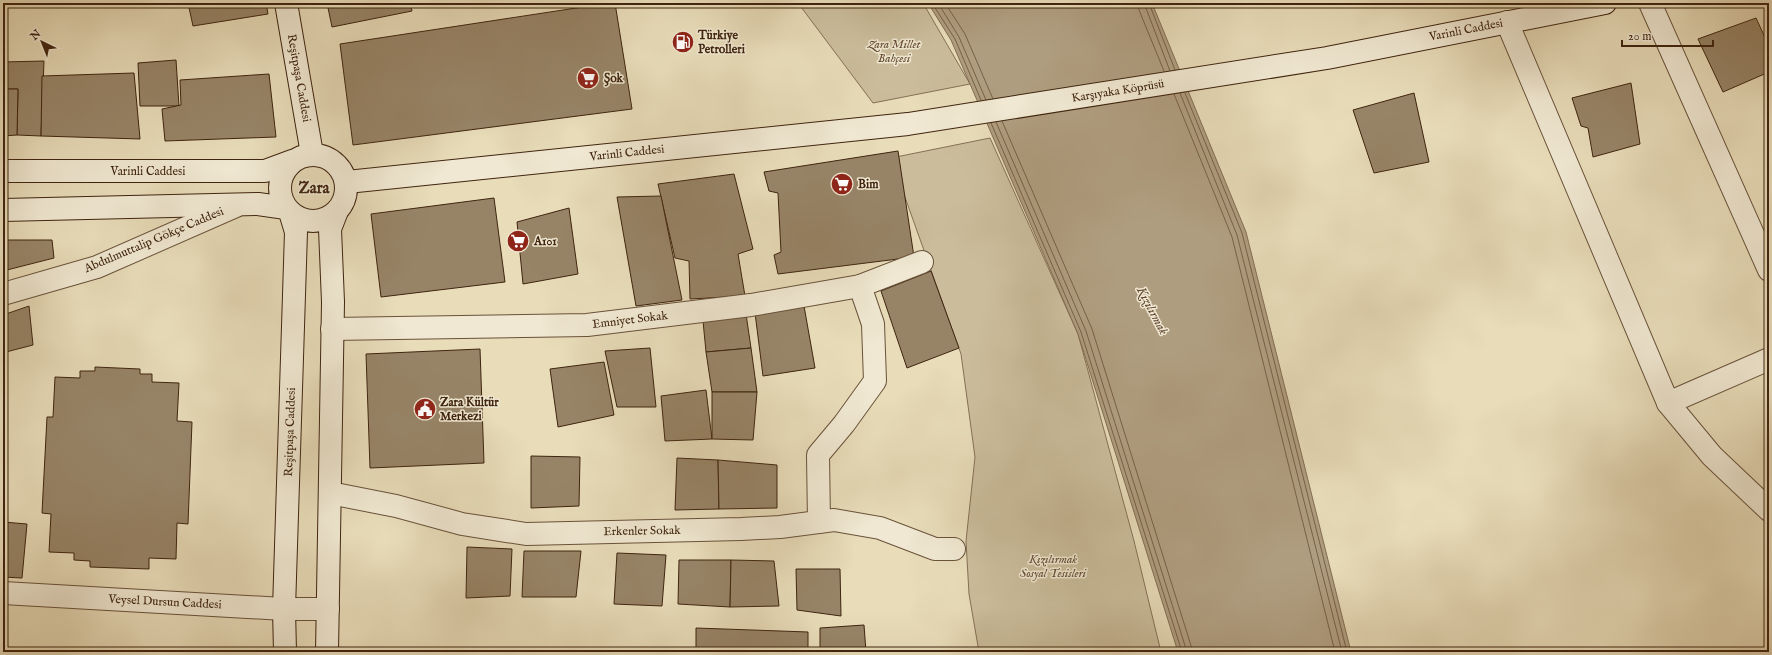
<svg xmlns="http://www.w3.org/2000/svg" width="1772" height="655" font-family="'IM FELL English',serif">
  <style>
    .green { fill: #cbbd9c; stroke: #857056 }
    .water { fill: #af9d7f; stroke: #826d52 }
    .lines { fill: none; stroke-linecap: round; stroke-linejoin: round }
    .shore { stroke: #776047; stroke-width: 1 }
    .building { fill: #978467; stroke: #3f240f }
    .street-casing { stroke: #69523a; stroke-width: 24 }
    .secondary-casing { stroke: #3f240f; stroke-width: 24 }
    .street { stroke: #f0e8d2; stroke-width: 22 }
    .secondary { stroke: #f0e8d2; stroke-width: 22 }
    .labels { text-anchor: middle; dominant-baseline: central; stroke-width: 3; stroke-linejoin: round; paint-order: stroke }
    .street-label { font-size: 12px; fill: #3f240f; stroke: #f0e8d2 }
    .poi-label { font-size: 12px; font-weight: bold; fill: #3f240f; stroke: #f0e8d2; text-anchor: start }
    .park-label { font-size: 12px; font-style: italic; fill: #624a32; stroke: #f0e8d2 }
    .water-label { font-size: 13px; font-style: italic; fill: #614831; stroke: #f0e8d2 }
    .district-label { font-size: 16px; font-weight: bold; fill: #3f240f; stroke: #f0e8d2 }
  </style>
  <rect width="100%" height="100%" fill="#e8dcb9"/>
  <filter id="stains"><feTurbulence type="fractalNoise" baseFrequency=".005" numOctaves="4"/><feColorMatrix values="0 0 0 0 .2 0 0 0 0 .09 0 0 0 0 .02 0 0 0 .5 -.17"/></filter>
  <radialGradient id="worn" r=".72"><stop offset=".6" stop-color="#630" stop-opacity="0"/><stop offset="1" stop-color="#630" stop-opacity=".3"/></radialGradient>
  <!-- green -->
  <g class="green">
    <path d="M798 3H923L970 84 873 103Z"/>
    <path d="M990 138 1078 334 1134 541 1161 652H979L969 594 966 541 975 457 961 354 891 158Z"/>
  </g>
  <!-- water -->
  <path class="water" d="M928 3H1152L1246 232 1351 652H1178L1078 334 951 40Z"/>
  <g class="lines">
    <!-- shore -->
    <g class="shore">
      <path d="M932 3 955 39 981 100"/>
      <path d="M938 3 959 37 986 100"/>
      <path d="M945 3 965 34 993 99"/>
      <path d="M1138 3 1139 10 1164 71"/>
      <path d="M1144 3 1170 71"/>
      <path d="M1149 3 1175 70"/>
      <path d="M1180 93 1237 235 1342 652"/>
      <path d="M1185 93 1242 233 1347 652"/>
      <path d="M1174 94 1232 237 1335 652"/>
      <path d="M1002 121 1092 329 1193 652"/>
      <path d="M996 122 1086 331 1187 652"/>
      <path d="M991 123 1081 332 1182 652"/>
    </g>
  </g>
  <!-- building -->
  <g class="building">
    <path d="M188 3H266L268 14 193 26Z"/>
    <path d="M327 3H410L412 11 332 27Z"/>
    <path d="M609 3H615L632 109 353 145 340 44Z"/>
    <path d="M1756 18 1769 46V72L1723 92 1698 39Z"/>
    <path d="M176 60 179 106H140L138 63Z"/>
    <path d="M44 61 41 136 17 135 18 89H3V62Z"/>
    <path d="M134 73 140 139 41 136 42 76Z"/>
    <path d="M269 74 276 137 165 141 162 109 181 105 180 80Z"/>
    <path d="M1631 83 1640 144 1593 157 1588 128 1581 126 1572 98Z"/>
    <path d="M3 89H18L17 135 3 136Z"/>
    <path d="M1414 93 1429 162 1374 173 1353 110Z"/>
    <path d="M898 151 914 257 778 274 774 255 781 252 778 193 769 191 764 172Z"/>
    <path d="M734 174 753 249 738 254 745 296 690 299 689 261 675 258 658 184Z"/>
    <path d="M661 196 682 300 636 306 617 197Z"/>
    <path d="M494 198 505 282 381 297 371 214Z"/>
    <path d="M569 208 578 274 523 284 517 222Z"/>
    <path d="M3 240H52L54 258 3 271Z"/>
    <path d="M931 271 959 348 907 368 881 291Z"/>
    <path d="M29 306 33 345 6 352 3 315Z"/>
    <path d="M804 306 815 368 763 376 755 313Z"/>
    <path d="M746 314 751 348 706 352 703 321Z"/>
    <path d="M650 348 656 407H617L605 351Z"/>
    <path d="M751 348 757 392H712L706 352Z"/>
    <path d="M480 349 484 463 370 468 366 354Z"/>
    <path d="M604 362 614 415 558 427 550 369Z"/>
    <path d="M95 367 140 369V374H152V382L179 383 177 421 192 422 188 524 177 523 176 559 149 558V569L90 567V561L74 560V553L49 552 51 514 42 513 47 417H53L55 377 80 378V371H95Z"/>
    <path d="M706 390 712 439 665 441 661 396Z"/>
    <path d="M712 392H757L753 440 712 439Z"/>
    <path d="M531 456 580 457 579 506 531 508Z"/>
    <path d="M677 458 718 460 719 509 675 510Z"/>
    <path d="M718 460 777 465V508L719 509Z"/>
    <path d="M3 522 27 524 22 578 3 577Z"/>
    <path d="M467 547 512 549 510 596 466 598Z"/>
    <path d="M524 551H581L576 597H522Z"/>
    <path d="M617 553 666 555 662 606 614 604Z"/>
    <path d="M679 560H731L730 607 678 604Z"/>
    <path d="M731 560 774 561 779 606 730 607Z"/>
    <path d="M796 569H840L841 616 797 610Z"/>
    <path d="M864 625 866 652H820V628Z"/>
    <path d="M696 628 808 632V652H696Z"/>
  </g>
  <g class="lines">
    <!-- street casing -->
    <g class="street-casing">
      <g id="street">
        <path d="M1650 3 1769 270"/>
        <path d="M1507 22 1668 403 1712 456 1769 510"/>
        <path d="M3 294 97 267 236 206"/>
        <path d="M332 329 587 325 751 305 860 286 922 262"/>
        <path d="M1668 403 1769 359"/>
        <path d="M330 493 396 506 462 524 526 534 741 529 780 527 834 520 880 528 935 549H954"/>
        <path d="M819 522 818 455 844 424 875 381 873 324 860 286"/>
        <path d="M3 593 284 609H328"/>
      </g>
    </g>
    <!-- secondary casing -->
    <g class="secondary-casing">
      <g id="secondary">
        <path d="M286 3 312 154"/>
        <circle cx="313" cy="188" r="33"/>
        <path d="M3 171H265L292 161"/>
        <path d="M347 182 908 124 1327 58 1605 3"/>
        <path d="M3 210 258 204 286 208"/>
        <path d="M285 652 284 609 296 232 290 212"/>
        <path d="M327 652 333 302 330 229 337 211"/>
      </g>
    </g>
    <!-- street -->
    <use href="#street" class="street"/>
    <!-- secondary -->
    <use href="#secondary" class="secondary"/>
  </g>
  <!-- icons -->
  <defs>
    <g id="fuel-disc" transform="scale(1.15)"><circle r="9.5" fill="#8f2418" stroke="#f0e8d2"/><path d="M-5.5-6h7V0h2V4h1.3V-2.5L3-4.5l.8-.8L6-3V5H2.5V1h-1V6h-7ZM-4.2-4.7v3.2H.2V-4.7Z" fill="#fff"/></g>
    <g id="supermarket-disc" transform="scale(1.15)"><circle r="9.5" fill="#8f2418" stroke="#f0e8d2"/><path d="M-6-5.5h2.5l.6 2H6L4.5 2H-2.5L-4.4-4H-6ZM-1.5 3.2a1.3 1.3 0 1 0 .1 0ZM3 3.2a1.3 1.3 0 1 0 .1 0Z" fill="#fff"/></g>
    <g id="civic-disc" transform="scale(1.15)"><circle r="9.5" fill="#8f2418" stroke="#f0e8d2"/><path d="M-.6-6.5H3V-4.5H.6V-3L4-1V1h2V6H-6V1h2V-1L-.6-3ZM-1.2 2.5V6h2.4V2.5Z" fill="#fff"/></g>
  </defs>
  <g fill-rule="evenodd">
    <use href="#fuel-disc" x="683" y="42"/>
    <use href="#supermarket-disc" x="588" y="78"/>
    <use href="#supermarket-disc" x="842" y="184"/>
    <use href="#supermarket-disc" x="518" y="241"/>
    <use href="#civic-disc" x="425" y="409"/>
  </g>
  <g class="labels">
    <!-- street labels -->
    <g class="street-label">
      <text transform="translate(1466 30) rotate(-11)">Varinli Caddesi</text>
      <text transform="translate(299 78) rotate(80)">Reşitpaşa Caddesi</text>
      <text transform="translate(1118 91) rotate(-9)">Karşıyaka Köprüsü</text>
      <text transform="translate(627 153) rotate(-6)">Varinli Caddesi</text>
      <text x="148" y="171">Varinli Caddesi</text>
      <text transform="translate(154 240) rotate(-23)">Abdulmuttalip Gökçe Caddesi</text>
      <text transform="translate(630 320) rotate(-7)">Emniyet Sokak</text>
      <text transform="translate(290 432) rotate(-88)">Reşitpaşa Caddesi</text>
      <text transform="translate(642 531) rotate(-1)">Erkenler Sokak</text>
      <text transform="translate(165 602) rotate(3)">Veysel Dursun Caddesi</text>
    </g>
    <!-- poi labels -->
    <g class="poi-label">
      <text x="698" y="35">Türkiye<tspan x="698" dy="14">Petrolleri</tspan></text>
      <text x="604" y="78">Şok</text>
      <text x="858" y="184">Bim</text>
      <text x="534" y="241">A101</text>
      <text x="440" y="402">Zara Kültür<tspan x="440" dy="14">Merkezi</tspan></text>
    </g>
    <!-- park labels -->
    <g class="park-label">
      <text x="894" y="44">Zara Millet<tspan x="894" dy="14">Bahçesi</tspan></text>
      <text x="1053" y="559">Kızılırmak<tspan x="1053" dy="14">Sosyal Tesisleri</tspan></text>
    </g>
    <!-- water labels -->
    <g class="water-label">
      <text transform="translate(1152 311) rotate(62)">Kızılırmak</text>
    </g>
    <!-- district labels -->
    <g class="district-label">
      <text x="314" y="189">Zara</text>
    </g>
  </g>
  <!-- margin -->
  <rect width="1772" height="655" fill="none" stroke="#e8dcb9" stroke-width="16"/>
  <rect x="4" y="4" width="1764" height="647" fill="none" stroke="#3f240f" stroke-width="2"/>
  <rect x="8" y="8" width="1756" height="639" fill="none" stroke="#3f240f"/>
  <!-- north arrow -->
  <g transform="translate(42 42) rotate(317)" stroke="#f0e8d2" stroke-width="3" paint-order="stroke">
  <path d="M0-3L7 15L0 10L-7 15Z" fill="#3f240f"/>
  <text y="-6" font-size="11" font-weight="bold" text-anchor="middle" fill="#3f240f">N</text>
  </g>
  <!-- scale -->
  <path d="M1622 40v6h91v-6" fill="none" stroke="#3f240f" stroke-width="2"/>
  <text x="1628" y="40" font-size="12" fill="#3f240f" stroke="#f0e8d2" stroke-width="3" paint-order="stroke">20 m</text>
  <rect width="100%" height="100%" filter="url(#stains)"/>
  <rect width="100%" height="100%" fill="url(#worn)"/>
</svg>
